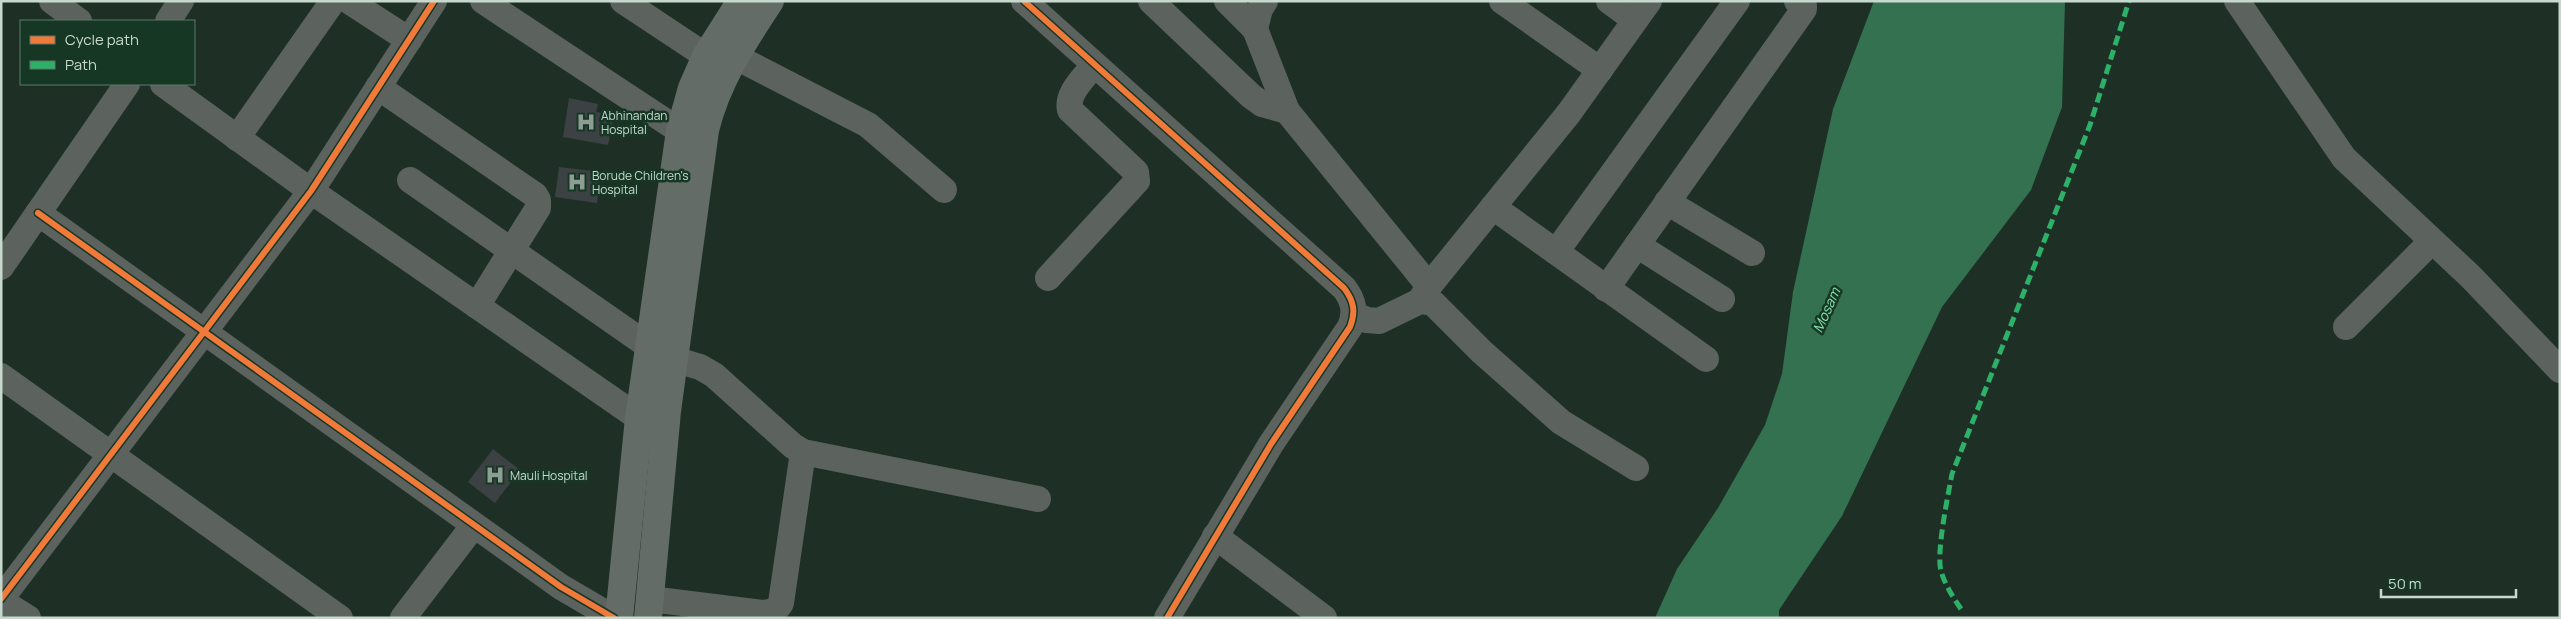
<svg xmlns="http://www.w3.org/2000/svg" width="2561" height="619" font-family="Manrope,sans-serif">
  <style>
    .water { fill: #347150 }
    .building { fill: #3c4243 }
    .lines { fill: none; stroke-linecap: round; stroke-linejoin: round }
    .minor { stroke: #5c625e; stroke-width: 26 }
    .major { stroke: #636c67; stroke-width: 28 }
    .quiet { stroke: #2db169; stroke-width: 5; stroke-dasharray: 10 5; stroke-linecap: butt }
    .cycleway-casing { stroke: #173725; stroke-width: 9 }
    .cycleway { stroke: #f17a3a; stroke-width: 6 }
    .labels { text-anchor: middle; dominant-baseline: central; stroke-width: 5; stroke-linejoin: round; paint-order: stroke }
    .poi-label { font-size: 12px; fill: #c7d9cd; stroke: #173725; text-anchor: start }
    .water-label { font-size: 14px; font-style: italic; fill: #85e2ac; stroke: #173725 }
  </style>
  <rect width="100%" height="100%" fill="#1e3026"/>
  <!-- water -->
  <path class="water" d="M1874 1H2065L2062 107 2031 190 1942 307 1842 516 1779 610V618H1655L1677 569 1718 508 1765 425 1782 374 1793 292 1833 109Z"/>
  <!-- building -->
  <g class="building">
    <path d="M569 98 598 104 596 112 614 115 608 145 563 137Z"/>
    <path d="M559 167 601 172 597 203 555 197Z"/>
    <path d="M493 449 520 470 495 503 468 482Z"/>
  </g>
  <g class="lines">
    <!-- minor -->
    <g class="minor">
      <path d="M52 1 79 21"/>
      <path d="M349 1 409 40"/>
      <path d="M483 1 680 131 699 139"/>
      <path d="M623 1 706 56"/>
      <path d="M1024 1 1344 288C1354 301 1356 312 1350 327L1271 444 1167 618"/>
      <path d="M1151 1 1251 96 1262 104 1287 111"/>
      <path d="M1227 1 1255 29"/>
      <path d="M1265 1 1260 9 1255 29 1287 111 1429 286"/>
      <path d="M1502 1 1600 70"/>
      <path d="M1609 1 1635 20"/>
      <path d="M2237 1 2344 158 2471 277 2560 370"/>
      <path d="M168 21 181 1"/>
      <path d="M734 56 868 125 944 190"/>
      <path d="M163 84 311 191 639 418 657 427"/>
      <path d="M378 87 535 195 538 200V208L477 306"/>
      <path d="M237 138 333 1"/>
      <path d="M410 180 650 347"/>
      <path d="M1667 202 1752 253"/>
      <path d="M1493 207 1706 359"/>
      <path d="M38 213 561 587 614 618"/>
      <path d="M1637 245 1722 299"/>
      <path d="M1556 252 1737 1"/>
      <path d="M1 267 127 84"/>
      <path d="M1048 278 1137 181 1136 172 1070 110C1066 93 1085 77 1094 65"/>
      <path d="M1606 289 1804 9V6L1797 1"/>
      <path d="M1420 301 1429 286 1569 113 1649 1"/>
      <path d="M1355 315 1367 320 1379 321 1420 301 1433 303 1482 352 1561 422 1636 468"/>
      <path d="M2346 327 2432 241"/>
      <path d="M673 359 700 367 714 375 793 446 803 452 1038 499"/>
      <path d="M1 376 340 618"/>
      <path d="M1215 536 1324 618"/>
      <path d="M1 599 311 191 434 1"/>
      <path d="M650 599 764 613C772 612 776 611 781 603L803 452"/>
      <path d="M1 601 28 618"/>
      <path d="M403 618 474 525"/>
    </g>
    <!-- major -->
    <g class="major">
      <path d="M619 618 639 418 680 131 692 88 706 56 741 1"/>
      <path d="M648 618 667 411 705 130C717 81 743 42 770 1"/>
    </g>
    <!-- quiet -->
    <path class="quiet" d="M1961 609C1953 597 1945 585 1941 571 1936 553 1948 495 1952 474L2090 125 2129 1"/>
    <!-- cycleway casing -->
    <g class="cycleway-casing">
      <g id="cycleway">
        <path d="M1024 1 1344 288C1354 301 1356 312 1350 327L1271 444 1167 618"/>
        <path d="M38 213 561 587 614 618"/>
        <path d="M1 599 311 191 434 1"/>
      </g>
    </g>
    <!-- cycleway -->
    <use href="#cycleway" class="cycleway"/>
  </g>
  <!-- icons -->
  <defs>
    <g id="hospital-bare" transform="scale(1.5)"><path d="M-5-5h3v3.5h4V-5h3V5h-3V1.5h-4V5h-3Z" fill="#8c9e93" stroke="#173725" stroke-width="2.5" paint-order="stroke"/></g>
  </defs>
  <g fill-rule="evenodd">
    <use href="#hospital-bare" x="586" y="122"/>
    <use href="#hospital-bare" x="577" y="182"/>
    <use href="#hospital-bare" x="495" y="475"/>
  </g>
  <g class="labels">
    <!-- poi labels -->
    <g class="poi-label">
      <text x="601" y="115">Abhinandan<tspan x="601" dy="14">Hospital</tspan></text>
      <text x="592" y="175">Borude Children's<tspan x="592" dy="14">Hospital</tspan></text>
      <text x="510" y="475">Mauli Hospital</text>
    </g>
    <!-- water labels -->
    <g class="water-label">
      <text transform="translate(1826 310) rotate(-66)">Mosam</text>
    </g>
  </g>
  <!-- border -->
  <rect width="2561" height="619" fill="none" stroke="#c7d9cd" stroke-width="5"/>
  <!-- legend -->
  <rect x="20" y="20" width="175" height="65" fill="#173725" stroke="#5d7868"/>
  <rect x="30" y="36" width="25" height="8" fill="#f17a3a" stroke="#5d7868"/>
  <text x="65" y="45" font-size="15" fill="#c7d9cd">Cycle path</text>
  <rect x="30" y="61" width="25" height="8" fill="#2db169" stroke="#5d7868"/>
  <text x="65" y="70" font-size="15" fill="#c7d9cd">Path</text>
  <!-- scale -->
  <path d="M2381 589v8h135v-8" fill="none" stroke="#c7d9cd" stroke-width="2.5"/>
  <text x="2388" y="589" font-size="15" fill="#c7d9cd" stroke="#173725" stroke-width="4" paint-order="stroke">50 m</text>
</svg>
